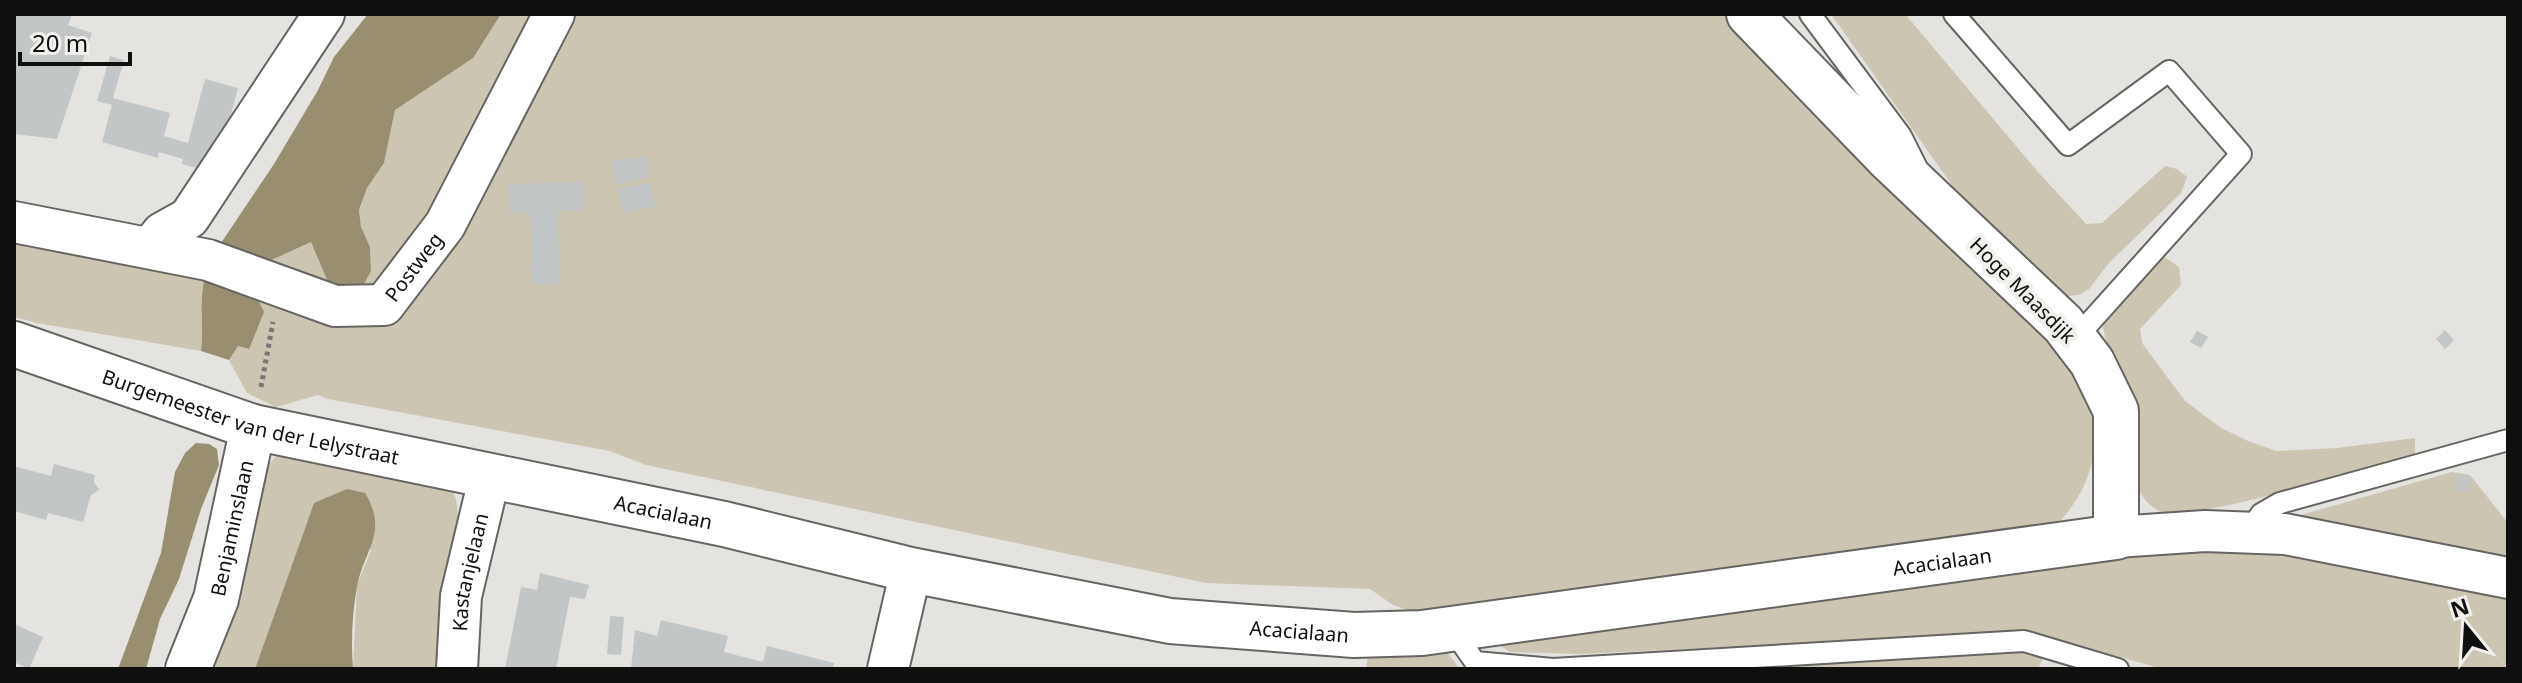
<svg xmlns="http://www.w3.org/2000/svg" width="2522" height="683" font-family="'Noto Sans',sans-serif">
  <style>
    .green { fill: #ccc5b1 }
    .water { fill: #998e6f }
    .building { fill: #c3c6c7 }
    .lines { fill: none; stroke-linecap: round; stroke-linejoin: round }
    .service-casing { stroke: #666562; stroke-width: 24 }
    .minor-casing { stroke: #666562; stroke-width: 44 }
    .tertiary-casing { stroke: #666562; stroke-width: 48 }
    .path { stroke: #767674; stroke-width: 5; stroke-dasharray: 4 4; stroke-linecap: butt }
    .service { stroke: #fff; stroke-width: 20 }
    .minor { stroke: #fff; stroke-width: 40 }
    .tertiary { stroke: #fff; stroke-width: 44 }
    .labels { text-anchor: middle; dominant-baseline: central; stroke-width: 8; stroke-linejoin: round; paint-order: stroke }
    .street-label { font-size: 20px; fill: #0f0f0e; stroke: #f1f0ed }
  </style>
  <rect width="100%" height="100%" fill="#e4e3e0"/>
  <!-- green -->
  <g class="green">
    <path d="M501 14H544L436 219 376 296 337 299 265 263 311 242 319 258 362 288 371 271 370 247 361 227 359 210 367 188 384 163 395 110 446 75Z"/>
    <path d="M558 14H1740L2080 366C2098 432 2106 471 2056 526L1410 611 1393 605 1370 589 1206 583 646 465 610 451 328 399 318 395 276 407 247 393 229 360 238 346 249 349 258 303 255 293 387 319 409 306 449 244Z"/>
    <path d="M1831 14H1905L2038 172 2086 224 2102 223 2165 166 2177 169 2187 177 2181 193 2108 264 2089 289 2079 295 2066 296 1982 221 1954 188Z"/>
    <path d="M14 236 215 279 204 281C199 306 204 328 201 351L37 323 14 317Z"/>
    <path d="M2161 255 2179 267 2181 285 2140 329 2142 343 2185 401 2221 428 2248 441 2276 451 2337 448 2415 438V454C2374 465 2189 525 2159 511 2143 503 2137 487 2131 472L2103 327 2106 313Z"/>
    <path d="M278 454 445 475 456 499 459 523 438 608 437 669H353L357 585 371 550 314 503 255 669H214L253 539 265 479 270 463Z"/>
    <path d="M2452 472 2470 475 2508 523V560L2294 517Z"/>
    <path d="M2176 547 2254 548 2508 592V669H2162L2035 632 1581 654 1510 652 1492 640Z"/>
    <path d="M1441 645 1460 669H1366L1369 652Z"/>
    <path d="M1999 648 2045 653 2038 669H1703Z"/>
  </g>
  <!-- water -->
  <g class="water">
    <path d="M368 14H501L473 58 395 110 384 163 367 188 359 210 361 227 370 247 371 271 362 288 350 291 329 284 311 242 265 263 255 293 264 312 249 349 238 346 229 360 201 351C204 328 199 306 204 281L215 279 219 246 274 164 318 90 334 57Z"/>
    <path d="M196 443 209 444 217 449 219 465 201 509 179 579 160 619 146 669H118L161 553 175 472 185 453Z"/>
    <path d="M347 489 365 493C389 533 364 549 357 587 352 613 351 643 353 669H255L314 503Z"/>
  </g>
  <!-- building -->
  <g class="building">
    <path d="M14 14H72L68 25 92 33 57 139 14 134Z"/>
    <path d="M110 56 124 60 113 98 170 113 164 136 188 143 205 79 238 88 215 173 182 164 183 159 159 152 158 158 102 142 112 105 97 101Z"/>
    <path d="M646 156 649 177 616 184 612 161Z"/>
    <path d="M583 182 584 210 557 211 560 283 533 285 529 264H532L530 212 509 213 508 184Z"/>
    <path d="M650 183 655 207 623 213 618 189Z"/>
    <path d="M2445 330 2454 340 2445 349 2436 339Z"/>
    <path d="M2197 331 2208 337 2201 348 2190 342Z"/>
    <path d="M54 464 95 475 94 482 99 490 91 495 83 522 48 513 46 520 14 511V466L51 476Z"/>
    <path d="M2457 476H2471L2470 491 2456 490Z"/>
    <path d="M540 573 589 585 585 599 570 597 556 669H505L521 587 537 590Z"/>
    <path d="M610 616 624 617 621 655 607 654Z"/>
    <path d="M661 620 728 636 724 652 763 662 767 646 834 663 833 669H631L635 630 657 636Z"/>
    <path d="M14 624 43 637 29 669 14 662Z"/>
  </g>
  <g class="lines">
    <!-- service casing -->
    <g class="service-casing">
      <g id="service">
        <path d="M1810 14 1901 136 1917 168"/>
        <path d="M1954 14 2068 145 2169 71 2241 154 2074 340"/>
        <path d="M2248 533 2261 514 2280 503 2508 440"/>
        <path d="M1452 629 1475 662 1553 669 2024 641 2118 669"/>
      </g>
    </g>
    <!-- minor casing -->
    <g class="minor-casing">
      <g id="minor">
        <path id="s1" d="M14 222 208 260 335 306 384 305 445 225 554 14"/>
        <path d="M151 247 162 233 189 218 324 14"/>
        <path d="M2116 537 2205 531 2285 534 2508 578"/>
        <path id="s2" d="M457 669 461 596 490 475"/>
        <path d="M888 669 911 570"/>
      </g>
    </g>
    <!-- tertiary casing -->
    <g class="tertiary-casing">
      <g id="tertiary">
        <path id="s3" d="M14 344 253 427 724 524 911 570 1170 621 1354 635 1422 633 2116 537V411L2092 362 2063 324 1888 158 1749 14"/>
        <path id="s4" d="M188 669 216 599 253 427"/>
      </g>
    </g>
    <!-- path -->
    <path class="path" d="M261 387 273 322"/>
    <!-- service -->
    <use href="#service" class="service"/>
    <!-- minor -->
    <use href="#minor" class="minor"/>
    <!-- tertiary -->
    <use href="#tertiary" class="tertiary"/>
  </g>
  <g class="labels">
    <!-- street labels -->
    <g class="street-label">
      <text stroke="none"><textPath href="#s1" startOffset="430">Postweg</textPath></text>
      <text transform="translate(2023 290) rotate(45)">Hoge Maasdijk</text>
      <text stroke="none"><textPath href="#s3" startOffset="248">Burgemeester van der Lelystraat</textPath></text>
      <text stroke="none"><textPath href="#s3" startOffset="672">Acacialaan</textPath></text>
      <text stroke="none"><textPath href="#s4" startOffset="148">Benjaminslaan</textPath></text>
      <text stroke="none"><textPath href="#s3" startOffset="1968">Acacialaan</textPath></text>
      <text stroke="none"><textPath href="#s2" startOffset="98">Kastanjelaan</textPath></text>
      <text stroke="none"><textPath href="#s3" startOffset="1320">Acacialaan</textPath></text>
    </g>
  </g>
  <!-- border -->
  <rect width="2522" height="683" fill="none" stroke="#0f0f0e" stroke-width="32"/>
  <!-- north arrow -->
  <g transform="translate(2466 627) rotate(342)" stroke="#f1f0ed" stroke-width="6" paint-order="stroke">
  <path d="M0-6L14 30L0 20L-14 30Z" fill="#0f0f0e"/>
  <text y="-12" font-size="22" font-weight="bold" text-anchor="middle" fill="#0f0f0e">N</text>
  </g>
  <!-- scale -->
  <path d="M20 52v12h110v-12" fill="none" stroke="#0f0f0e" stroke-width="4"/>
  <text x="32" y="52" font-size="24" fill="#0f0f0e" stroke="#f1f0ed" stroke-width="6" paint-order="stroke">20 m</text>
</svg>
